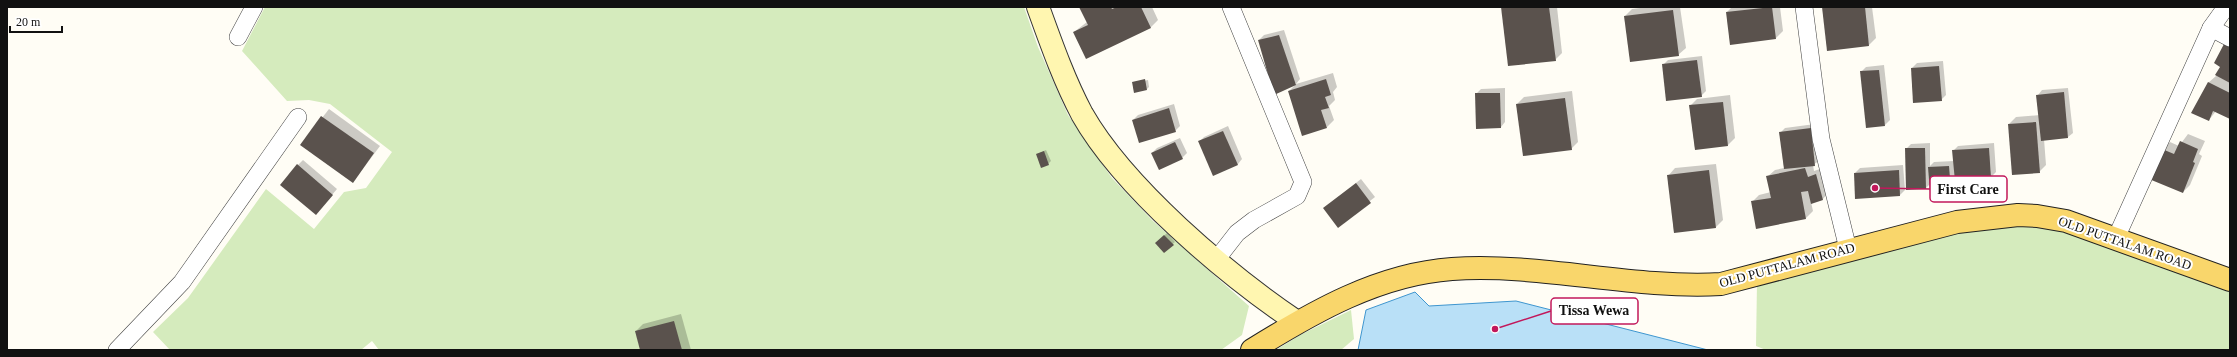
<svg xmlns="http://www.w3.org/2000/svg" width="2237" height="357" font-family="'Times New Roman',serif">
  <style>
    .green { fill: #d5ebbd }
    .water { fill: #b9e0f7; stroke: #3f96cf }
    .shadow { fill: #0003 }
    .building { fill: #5a524d }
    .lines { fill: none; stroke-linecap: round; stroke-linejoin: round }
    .minor-casing { stroke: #444; stroke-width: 18 }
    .secondary-casing { stroke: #333; stroke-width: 24 }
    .primary-casing { stroke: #222; stroke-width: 24 }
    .minor { stroke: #fff; stroke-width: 17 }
    .secondary { stroke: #fff6b0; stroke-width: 22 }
    .primary { stroke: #f9d66b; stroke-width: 22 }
    .labels { text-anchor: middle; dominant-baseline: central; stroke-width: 4; stroke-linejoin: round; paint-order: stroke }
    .street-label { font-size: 13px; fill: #111; stroke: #fff }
    .leader { fill: none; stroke: #c2185b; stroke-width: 1.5 }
    .callout-dot { fill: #c2185b; stroke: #fff; stroke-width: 1.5 }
    .callout { fill: #fff; stroke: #c2185b; stroke-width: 1.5 }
    .callout-label { font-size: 14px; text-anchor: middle; font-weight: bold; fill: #111 }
  </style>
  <rect width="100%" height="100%" fill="#fffdf5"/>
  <!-- green -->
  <g class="green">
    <path d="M265 7H1024L1038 47 1068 115 1112 178 1153 221 1249 306 1242 335 1221 350H379L372 341 361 350H170L153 332 188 298 266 189 314 229 344 192 366 188 392 152 330 104 309 100 287 101 242 51Z"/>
    <path d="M2048 224 2230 289V350H1766L1756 346 1757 283 1853 256 1979 228Z"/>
    <path d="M1351 310 1354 339 1341 350H1276L1300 335Z"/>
  </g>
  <!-- water -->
  <path class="water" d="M1415 292 1429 306 1516 301 1708 350H1358L1366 310Z"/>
  <!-- shadow -->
  <g class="shadow">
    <path d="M1080 7H1152L1158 20 1151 27 1086 57 1074 32 1087 22Z"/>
    <path d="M1502 7H1557L1562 53 1555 60Z"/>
    <path d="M1648 7H1680L1686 48 1678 55 1625 16 1632 9Z"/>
    <path d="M1732 7H1780L1783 31 1776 38 1727 12Z"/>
    <path d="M1823 7H1872L1876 38 1869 45 1828 50Z"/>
    <path d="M1284 30 1300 79 1296 84 1259 40 1264 35Z"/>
    <path d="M2230 40V118L2216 111 2209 120 2208 83 2216 76 2222 66 2215 63Z"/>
    <path d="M1702 56 1706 91 1701 96 1663 65 1668 60Z"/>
    <path d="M1943 61 1946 95 1941 100 1912 68 1917 63Z"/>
    <path d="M1884 65 1890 120 1885 125 1861 72 1866 67Z"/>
    <path d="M1333 73 1337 87 1333 92 1335 100 1329 106 1334 120 1327 127 1289 91 1296 84Z"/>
    <path d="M1148 80 1149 87 1147 89 1135 91 1134 83Z"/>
    <path d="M1505 88V122L1501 127 1476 94 1481 89Z"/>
    <path d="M2068 88 2073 133 2068 137 2044 139 2046 165 2039 172 2009 124 2016 117 2040 115 2038 95 2042 90Z"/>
    <path d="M1572 91 1578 142 1571 149 1517 104 1524 97Z"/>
    <path d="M1730 95 1735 138 1728 145 1695 149 1690 106 1697 99Z"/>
    <path d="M1174 104 1180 126 1175 131 1133 120 1138 115Z"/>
    <path d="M329 109 380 146 353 182 301 145Z"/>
    <path d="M1815 124 1820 160 1813 165 1814 171 1823 168 1829 192 1822 200 1811 202 1813 211 1806 218 1757 228 1752 202 1759 195 1771 192 1767 177 1775 170 1784 168 1780 133 1785 128Z"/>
    <path d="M1228 126 1242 159 1238 164 1214 174 1199 142 1204 137Z"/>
    <path d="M2188 134 2205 141 2199 154 2202 156 2190 185 2183 192 2163 149 2170 142 2179 146Z"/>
    <path d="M1180 138 1187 153 1182 158 1152 153 1157 148Z"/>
    <path d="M1930 143V166L1934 162 1954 161 1953 151 1958 146 1994 143 1996 172 1991 177 1955 180V185L1950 190 1930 184 1926 188H1907L1906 149 1911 144Z"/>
    <path d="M1046 150 1051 161 1048 164 1037 154Z"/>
    <path d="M303 160 337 189 320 209 298 165Z"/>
    <path d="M1716 164 1723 220 1716 227 1674 232 1668 176 1675 168Z"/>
    <path d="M1903 165 1905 190 1900 195 1856 197 1855 173 1860 168Z"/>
    <path d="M1361 179 1375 197 1338 226 1324 208Z"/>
    <path d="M1167 233 1175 242 1164 252 1156 243Z"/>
    <path d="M681 314 691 350H641L636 331 643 324Z"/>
  </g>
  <!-- building -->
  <g class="building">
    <path d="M1079 7H1111L1112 9 1117 7H1141L1151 28 1086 59 1073 32 1088 25Z"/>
    <path d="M1501 7H1549L1556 61 1508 66Z"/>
    <path d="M1772 7 1776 39 1730 45 1726 12Z"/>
    <path d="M1822 7H1865L1869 46 1827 51Z"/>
    <path d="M1673 10 1679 56 1630 62 1624 16Z"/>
    <path d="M1279 35 1296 85 1274 95 1258 40Z"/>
    <path d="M2224 44 2230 47V83L2215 75 2220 67 2214 63Z"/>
    <path d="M1697 60 1702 97 1666 101 1662 64Z"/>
    <path d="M1939 66 1942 101 1913 103 1911 68Z"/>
    <path d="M1879 70 1885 126 1866 128 1860 71Z"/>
    <path d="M1145 79 1147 90 1134 93 1132 82Z"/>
    <path d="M1326 79 1331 95 1325 97 1329 108 1321 110 1327 128 1302 136 1288 91Z"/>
    <path d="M2208 82 2230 93V119L2213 111 2209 121 2191 113Z"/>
    <path d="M2064 92 2068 138 2041 141 2036 95Z"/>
    <path d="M1475 93H1500L1501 128 1476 129Z"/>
    <path d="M1565 98 1572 150 1523 156 1516 104Z"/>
    <path d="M1723 102 1728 146 1695 150 1689 105Z"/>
    <path d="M1169 108 1176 132 1139 143 1132 120Z"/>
    <path d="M321 116 374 153 353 183 300 145Z"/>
    <path d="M2036 122 2040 173 2012 175 2008 124Z"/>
    <path d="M1811 128 1815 166 1784 169 1779 132Z"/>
    <path d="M1223 131 1238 165 1213 176 1198 141Z"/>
    <path d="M2180 141 2198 149 2193 162 2195 163 2183 193 2149 179 2162 149 2174 154Z"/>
    <path d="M1175 142 1183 159 1159 170 1151 153Z"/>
    <path d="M1905 148H1925L1926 189 1906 190Z"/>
    <path d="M1989 148 1991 178 1955 181 1952 150Z"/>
    <path d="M1044 151 1049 165 1041 168 1036 154Z"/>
    <path d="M297 164 333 195 316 215 280 185Z"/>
    <path d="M1949 166 1951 191 1930 192 1928 167Z"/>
    <path d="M1805 168 1808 177 1816 174 1823 200 1811 204 1808 191 1801 192 1806 219 1756 229 1751 201 1771 198 1766 176Z"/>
    <path d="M1709 170 1716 228 1674 233 1667 175Z"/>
    <path d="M1899 170 1900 196 1855 199 1854 173Z"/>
    <path d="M1356 183 1371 203 1338 228 1323 208Z"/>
    <path d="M1164 235 1174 245 1164 253 1155 243Z"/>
    <path d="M674 321 682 350H640L635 331Z"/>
  </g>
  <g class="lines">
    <!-- minor casing -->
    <g class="minor-casing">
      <g id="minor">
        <path d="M1804 7 1821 139 1848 249"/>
        <path d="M2211 28 2230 38"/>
        <path d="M238 37 254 7"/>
        <path d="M2116 238 2211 28 2226 7"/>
        <path d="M1216 260 1237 233 1254 220 1297 196 1303 182 1231 7"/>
        <path d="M117 350 182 282 298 117"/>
      </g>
    </g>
    <!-- secondary casing -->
    <g class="secondary-casing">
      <path id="secondary" d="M1038 7C1051 43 1064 80 1082 114 1124 188 1226 274 1297 322"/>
    </g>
    <!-- primary casing -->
    <g class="primary-casing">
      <path id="primary" d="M1252 350C1313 312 1379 274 1452 269 1542 263 1631 289 1721 284L1957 222 2018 215 2037 216 2066 221 2230 280"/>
    </g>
    <!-- minor -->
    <use href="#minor" class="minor"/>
    <!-- secondary -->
    <use href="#secondary" class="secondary"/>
    <!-- primary -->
    <use href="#primary" class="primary"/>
  </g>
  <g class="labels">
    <!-- street labels -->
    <g class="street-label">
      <text transform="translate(2125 243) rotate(19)">OLD PUTTALAM ROAD</text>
      <text transform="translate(1787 265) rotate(-15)">OLD PUTTALAM ROAD</text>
    </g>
  </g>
  <!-- callouts -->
  <path class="leader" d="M1875 188L1930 189M1495 329L1551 311"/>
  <g class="callout-dot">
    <circle cx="1875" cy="188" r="4"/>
    <circle cx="1495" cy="329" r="4"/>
  </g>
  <g class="callout">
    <rect x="1930" y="176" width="77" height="26" rx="4"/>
    <rect x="1551" y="298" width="87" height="26" rx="4"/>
  </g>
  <g class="callout-label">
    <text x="1968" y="194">First Care</text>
    <text x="1594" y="315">Tissa Wewa</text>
  </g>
  <!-- border -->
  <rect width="2237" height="357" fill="none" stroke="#111111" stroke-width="16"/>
  <!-- scale -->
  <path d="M10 26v6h52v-6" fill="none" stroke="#111111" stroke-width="2"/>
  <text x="16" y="26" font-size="12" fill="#111111" stroke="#ffffff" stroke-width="3" paint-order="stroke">20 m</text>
</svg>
